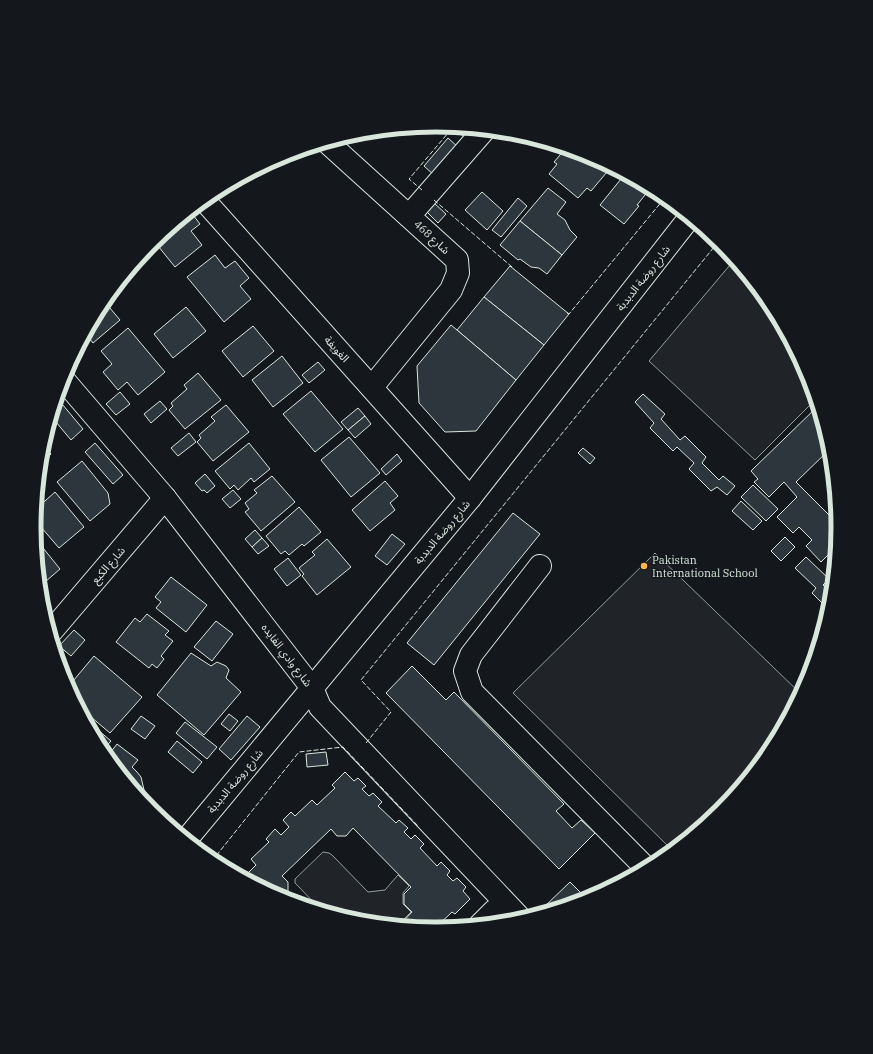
<svg xmlns="http://www.w3.org/2000/svg" width="873" height="1054" font-family="'IBM Plex Serif','Noto Sans Arabic',serif">
  <style>
    .green { fill: #202428; stroke: #939e99 }
    .building { fill: #2c363c; stroke: #d8e6dc }
    .lines { fill: none; stroke-linecap: round; stroke-linejoin: round }
    .minor-casing { stroke: #d8e6dc; stroke-width: 24 }
    .minor { stroke: #14181c; stroke-width: 22 }
    .fence { stroke: #d8e6dc; stroke-width: 1; stroke-dasharray: 5 2; stroke-linecap: butt }
    .poi-dot { fill: #ffb74d; stroke: #14181c; stroke-width: 1.5 }
    .labels { text-anchor: middle; dominant-baseline: central; stroke-width: 3; stroke-linejoin: round; paint-order: stroke }
    .street-label { font-size: 11px; fill: #d8e6dc; stroke: #14181c }
    .poi-label { font-size: 11px; fill: #d8e6dc; stroke: #14181c; text-anchor: start }
    .rim { fill: none; stroke: #d8e6dc; stroke-width: 5 }
  </style>
  <rect width="100%" height="100%" fill="#14181c"/>
  <!-- green -->
  <g class="green">
    <path d="M735 259 771 304 808 373 816 399 755 460 649 361Z"/>
    <path d="M655 553 801 694 771 751 721 812 673 851 513 693Z"/>
    <path d="M323 852 329 853 332 855 368 892 385 890 398 875 409 886 403 893V904L411 912 397 926 358 922 321 910 298 886 295 883V879Z"/>
  </g>
  <!-- building -->
  <g class="building">
    <path d="M457 127 474 128 465 138 455 129Z"/>
    <path d="M448 138 459 148 435 176 424 166Z"/>
    <path d="M566 148 591 155 612 166 591 191 587 188 578 198 549 174 557 164 554 162Z"/>
    <path d="M625 174 647 186 645 195 637 205 639 206 624 224 600 205Z"/>
    <path d="M548 188 566 202 557 214 565 220 570 230 577 237 562 255 520 221Z"/>
    <path d="M482 192 503 211 487 230 465 210Z"/>
    <path d="M518 198 527 206 501 237 492 230Z"/>
    <path d="M433 202 446 214 438 223 425 210Z"/>
    <path d="M190 211 200 224 191 231 202 245 175 267 154 241Z"/>
    <path d="M520 221 562 255 547 274 539 268 531 267 520 259 518 260 500 245Z"/>
    <path d="M215 255 225 268 235 261 249 278 240 286 251 299 224 322 187 277Z"/>
    <path d="M510 266 569 314 544 345 484 297Z"/>
    <path d="M484 297 544 345 516 380 457 330Z"/>
    <path d="M104 301 120 320 93 343 86 334Z"/>
    <path d="M186 307 206 331 173 358 154 334Z"/>
    <path d="M451 325 516 380 476 431 445 432 419 403 417 366Z"/>
    <path d="M253 326 274 351 243 377 222 351Z"/>
    <path d="M128 328 165 372 138 395 127 382 118 390 103 372 112 364 101 351Z"/>
    <path d="M282 356 303 383 273 407 252 380Z"/>
    <path d="M318 362 325 370 309 383 302 375Z"/>
    <path d="M198 373 221 400 185 429 169 410 173 406 171 403 187 389 184 385Z"/>
    <path d="M311 391 343 429 315 452 283 414Z"/>
    <path d="M120 392 130 404 116 415 106 404Z"/>
    <path d="M643 394 665 414 661 419 680 440 685 436 706 457 702 463 719 480 723 476 735 486 727 495 717 487 711 491 689 469 694 463 677 447 673 451 650 428 654 423 635 402Z"/>
    <path d="M57 398 83 429 71 440 51 416Z"/>
    <path d="M160 401 167 409 151 423 144 414Z"/>
    <path d="M226 405 249 432 213 461 197 442 201 438 199 435 215 421 211 417Z"/>
    <path d="M818 406 831 448 796 482 839 525 837 546 821 562 806 546 812 540 799 527 793 533 777 517 797 497 784 482 769 497 754 482 758 479 751 471Z"/>
    <path d="M358 408 365 416 348 430 341 422Z"/>
    <path d="M365 416 371 424 355 438 348 430Z"/>
    <path d="M189 433 196 442 178 456 171 448Z"/>
    <path d="M349 437 380 473 351 497 321 460Z"/>
    <path d="M95 443 123 475 113 484 85 452Z"/>
    <path d="M249 443 270 469 254 482 251 478 238 490 234 485 230 489 215 471Z"/>
    <path d="M43 444 51 454 40 465 43 471 39 475Z"/>
    <path d="M583 448 595 458 590 464 578 453Z"/>
    <path d="M397 454 402 461 386 475 381 469Z"/>
    <path d="M82 461 108 493 110 504 90 521 57 482Z"/>
    <path d="M205 474 215 486 207 493 204 490 202 491 195 483Z"/>
    <path d="M272 476 295 502 261 531 245 512 249 509 245 503 257 493 254 490Z"/>
    <path d="M385 481 398 496 390 503 395 510 370 531 352 510Z"/>
    <path d="M753 485 778 509 766 521 741 497Z"/>
    <path d="M233 490 241 499 230 508 222 499Z"/>
    <path d="M55 492 84 527 59 548 35 520 36 509Z"/>
    <path d="M741 501 762 521 753 530 732 511Z"/>
    <path d="M299 507 321 532 304 546 302 544 289 555 285 551 281 554 266 536Z"/>
    <path d="M513 513 540 534 434 665 407 643Z"/>
    <path d="M255 530 262 538 252 547 245 539Z"/>
    <path d="M392 534 405 544 387 565 375 556Z"/>
    <path d="M785 537 795 547 781 561 771 551Z"/>
    <path d="M35 538 60 569 45 582 41 579 39 580Z"/>
    <path d="M262 538 269 546 258 554 252 547Z"/>
    <path d="M327 539 351 567 317 595 302 576 304 574 299 568 315 555 312 552Z"/>
    <path d="M806 557 829 579 823 585 832 594 830 611 812 593 816 588 795 568Z"/>
    <path d="M288 558 301 575 287 586 274 569Z"/>
    <path d="M171 577 207 605 186 632 156 608 161 602 155 597Z"/>
    <path d="M147 614 169 631 165 635 173 641 161 656 164 659 157 668 152 664 149 668 116 642 135 618 140 622Z"/>
    <path d="M216 621 233 634 212 661 194 647Z"/>
    <path d="M74 630 85 640 71 656 59 646Z"/>
    <path d="M191 653 211 666 217 662 226 666 229 670 226 678 241 692 204 735 157 695Z"/>
    <path d="M94 656 142 697 110 733 78 706 68 687Z"/>
    <path d="M412 666 446 700 454 692 564 804 556 811 572 828 581 820 595 833 559 869 386 693Z"/>
    <path d="M229 714 238 721 230 731 221 724Z"/>
    <path d="M141 716 155 726 145 739 131 729Z"/>
    <path d="M247 716 260 727 231 760 219 749Z"/>
    <path d="M85 719 111 741 102 751V750Z"/>
    <path d="M185 722 217 747 207 759 176 733Z"/>
    <path d="M177 741 202 762 193 773 168 752Z"/>
    <path d="M117 744 138 760 132 767 137 772 141 777 144 790 143 795 142 799 107 757Z"/>
    <path d="M326 752 328 765 307 767 306 754Z"/>
    <path d="M345 772 354 781 358 778 366 786 362 789 369 796 373 793 382 802 378 806 396 823 399 820 408 828 404 832 411 839 415 835 424 844 420 848 437 866 441 862 450 871 447 875 453 881 457 878 466 887 463 891 470 899 455 914 452 912 434 929 399 926 412 912 404 904V894L411 887 353 828 346 836H337L331 829 282 876 288 882V892L282 898 243 878 256 865 251 859 269 842 266 839 275 829 281 835 289 827 283 820 291 812 295 816 312 800 317 805 335 788 332 785Z"/>
    <path d="M570 882 588 900 548 912 543 908Z"/>
  </g>
  <g class="lines">
    <!-- minor casing -->
    <g class="minor-casing">
      <g id="minor">
        <path d="M327 142 457 260 458 273 451 290 372 387"/>
        <path d="M204 200 470 498"/>
        <path d="M409 216 485 129"/>
        <path d="M63 379 165 498 312 688 320 707 522 920"/>
        <path d="M540 566 471 655 465 671 472 692 643 865 645 870"/>
        <path d="M50 633 165 498"/>
        <path d="M186 840 470 498 690 217"/>
        <path d="M480 925 494 911"/>
      </g>
    </g>
    <!-- minor -->
    <use href="#minor" class="minor"/>
    <!-- fence -->
    <g class="fence">
      <path d="M422 190 409 179 454 126"/>
      <path d="M434 200 512 267"/>
      <path d="M567 313 569 314 663 200V194"/>
      <path d="M366 743 391 712 361 680 719 241"/>
      <path d="M212 861 299 752 343 747 418 826"/>
    </g>
  </g>
  <!-- markers -->
  <circle class="poi-dot" cx="644" cy="566" r="4"/>
  <g class="labels">
    <!-- street labels -->
    <g class="street-label">
      <text transform="translate(432 237) rotate(43)">شارع 468</text>
      <text transform="translate(643 278) rotate(-52)">شارع روضة الدبدبة</text>
      <text transform="translate(337 349) rotate(48)">الغويفة</text>
      <text transform="translate(442 532) rotate(-50)">شارع روضة الدبدبة</text>
      <text transform="translate(108 565) rotate(-49)">شارع الكبع</text>
      <text transform="translate(287 655) rotate(53)">شارع وادي الفايده</text>
      <text transform="translate(235 781) rotate(-50)">شارع روضة الدبدبة</text>
    </g>
    <!-- poi labels -->
    <g class="poi-label">
      <text x="652" y="560">Pakistan<tspan x="652" dy="13">International School</tspan></text>
    </g>
  </g>
  <!-- crop -->
  <path d="M0 0H873V1054H0ZM41 527a395 395 0 1 1 790 0a395 395 0 1 1-790 0Z" fill="#14181c" fill-rule="evenodd"/>
  <path class="rim" d="M41 527a395 395 0 1 1 790 0a395 395 0 1 1-790 0Z"/>
</svg>
